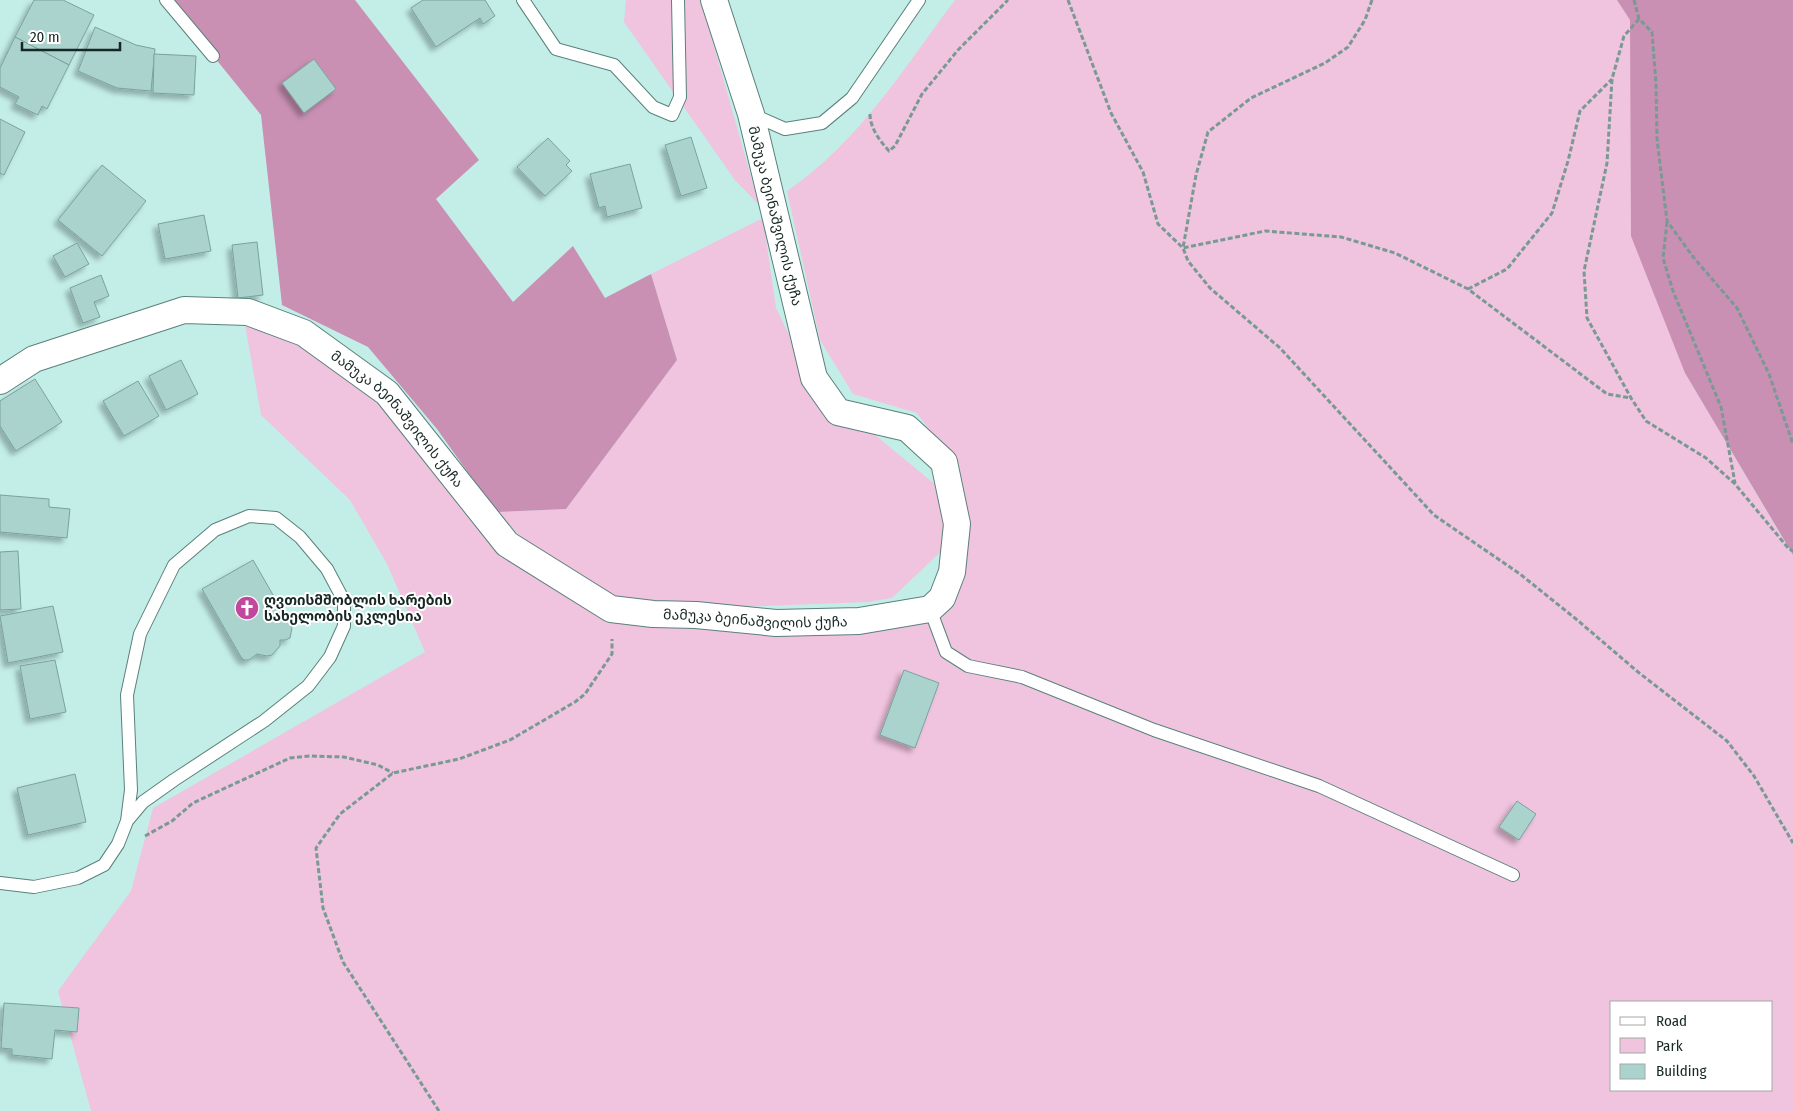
<svg xmlns="http://www.w3.org/2000/svg" width="1793" height="1111" font-family="'Fira Sans Condensed','Noto Sans Georgian',sans-serif">
  <style>
    .green { fill: #f0c3de; fill-rule: evenodd }
    .forest { fill: #c990b4 }
    .building { fill: #a9d3cc; stroke: #7aa29c; filter: url(#shadow) }
    .lines { fill: none; stroke-linecap: round; stroke-linejoin: round }
    .lane-casing { stroke: #5a817b; stroke-width: 14 }
    .street-casing { stroke: #5a817b; stroke-width: 28 }
    .path { stroke: #799993; stroke-width: 3; stroke-dasharray: 5 2.5; stroke-linecap: butt }
    .lane { stroke: #fff; stroke-width: 12 }
    .street { stroke: #fff; stroke-width: 26 }
    .labels { text-anchor: middle; dominant-baseline: central; stroke-width: 4; stroke-linejoin: round; paint-order: stroke }
    .street-label { font-size: 14px; fill: #162724; stroke: #fff }
    .poi-label { font-size: 14px; font-weight: bold; fill: #162724; stroke: #fff; text-anchor: start }
  </style>
  <defs>
    <filter id="shadow"><feDropShadow dx="-4.5" dy="4.5" stdDeviation="2.5" flood-color="#0004"/></filter>
  </defs>
  <rect width="100%" height="100%" fill="#c3eee7"/>
  <!-- green -->
  <g class="green">
    <path d="M626 0H701L759 205 735 180 624 22Z"/>
    <path d="M955 0H1625L1639 19 1685 373 1789 549 1793 551V1111H91L58 991 131 891 153 808 425 652 387 564 350 500 261 415 245 325 304 342 382 397 577 598 776 623 942 598 955 466 917 413 853 394 820 340 787 191C858 143 904 68 955 0ZM1612 1002H1772V1090H1612Z"/>
    <path d="M763 218 776 308 827 413 863 425 937 486 949 544 892 598 868 602 738 607 611 601 527 543 496 512 566 509 677 360 651 274Z"/>
  </g>
  <!-- forest -->
  <g class="forest">
    <path d="M168 0H355L479 160 436 199 513 302 573 246 605 298 651 274 677 360 566 509 496 512 437 429 368 347 282 305 261 115Z"/>
    <path d="M1617 0H1793V555L1685 373 1631 236 1630 20Z"/>
  </g>
  <!-- building -->
  <g class="building">
    <path d="M34 0H63L94 15 69 65 15 37Z"/>
    <path d="M423 0H485L495 16 483 24 480 18 436 47 411 8Z"/>
    <path d="M95 27 136 45 155 49 151 91 117 88 78 71Z"/>
    <path d="M15 37 69 65 47 109 42 106 38 115 15 104 19 97 0 87V68Z"/>
    <path d="M154 54 196 56 194 95 153 93Z"/>
    <path d="M314 59 336 89 304 113 282 83Z"/>
    <path d="M0 119 25 132 4 175 0 173Z"/>
    <path d="M691 137 707 188 681 196 665 145Z"/>
    <path d="M548 138 570 161 566 165 572 171 545 196 517 167Z"/>
    <path d="M630 164 642 208 607 217 605 206 599 208 590 174Z"/>
    <path d="M102 165 146 201 102 256 58 220Z"/>
    <path d="M204 215 211 251 165 259 158 224Z"/>
    <path d="M257 242 263 295 238 298 232 245Z"/>
    <path d="M77 243 89 264 65 277 53 256Z"/>
    <path d="M101 275 109 296 94 302 100 317 83 323 70 288Z"/>
    <path d="M181 360 198 394 166 410 149 376Z"/>
    <path d="M35 379 62 422 16 451 0 426V401Z"/>
    <path d="M138 381 159 416 124 436 103 401Z"/>
    <path d="M0 495 49 499V507L70 509 67 538 0 532Z"/>
    <path d="M18 551 21 609 0 610V552Z"/>
    <path d="M253 560 292 628 290 638 285 640H280V646L272 655 267 656 257 654 249 660H244L241 657 202 589Z"/>
    <path d="M53 606 63 652 8 663 0 616Z"/>
    <path d="M55 660 66 712 30 719 20 666Z"/>
    <path d="M904 670 939 683 915 748 880 735Z"/>
    <path d="M75 774 86 822 28 835 17 788Z"/>
    <path d="M1517 801 1536 814 1519 840 1499 827Z"/>
    <path d="M4 1003 79 1008 77 1032 55 1030 52 1059 12 1055V1049L1 1048Z"/>
  </g>
  <g class="lines">
    <!-- lane casing -->
    <g class="lane-casing">
      <g id="lane">
        <path d="M166 0 213 56"/>
        <path d="M523 0 556 49 614 65 653 107 672 115 680 97 678 0"/>
        <path d="M751 114 785 129 822 123 852 98 919 0"/>
        <path d="M930 609 946 652 968 666 1022 677 1154 730 1319 786 1513 875"/>
        <path d="M0 883 34 887 78 878 104 865 118 844 127 821 131 790 127 695 140 634 174 565 215 530 249 516 276 518 300 537 327 569 344 601V626L330 657 308 686 264 721 174 780 143 802 127 821"/>
      </g>
    </g>
    <!-- street casing -->
    <g class="street-casing">
      <g id="street">
        <path id="s1" d="M0 381 34 359 184 310 248 312 304 333 387 393 507 544 611 609 653 614 696 615 776 623 859 621 930 609 942 598 952 572 957 524 944 462 907 428 838 412 814 378 751 114 714 0"/>
      </g>
    </g>
    <!-- path -->
    <g class="path">
      <path d="M1068 0 1111 113 1143 172 1158 224 1183 248 1265 231 1341 237 1395 253 1468 289 1607 394 1631 398"/>
      <path d="M1372 0 1365 20 1348 47 1325 63 1251 98 1208 132 1196 175 1183 248 1188 261 1210 288 1280 348 1434 515 1520 574 1576 619 1638 672 1727 741 1754 776 1793 843"/>
      <path d="M1634 0 1639 19 1652 32 1656 84 1657 139 1667 221 1694 258 1737 308 1769 374 1793 444"/>
      <path d="M1639 19 1624 36 1612 79 1607 163 1584 271 1587 318 1631 398 1646 421 1706 458 1735 484 1789 549 1793 551"/>
      <path d="M870 114C870 128 880 141 889 151L895 146 922 94 958 50 1008 0"/>
      <path d="M1667 222 1663 258 1673 291 1721 407 1735 483"/>
      <path d="M1468 289 1507 269 1552 213 1568 161 1580 111 1612 79"/>
      <path d="M145 836 172 821 193 803 290 758 310 756 344 757 378 765 393 773"/>
      <path d="M439 1111 343 962 323 908 316 848 340 814 393 773 459 759 510 740 575 702 585 694 612 654V639"/>
    </g>
    <!-- lane -->
    <use href="#lane" class="lane"/>
    <!-- street -->
    <use href="#street" class="street"/>
  </g>
  <!-- icons -->
  <defs>
    <g id="church-disc" transform="scale(1.25)"><circle r="9.5" fill="#c1499d" stroke="#fff"/><path d="M-1.2-6h2.4v3.5h3.3v2.4h-3.3V6h-2.4V-.1h-3.3v-2.4h3.3Z" fill="#fff"/></g>
  </defs>
  <g fill-rule="evenodd">
    <use href="#church-disc" x="247" y="608"/>
  </g>
  <g class="labels">
    <!-- street labels -->
    <g class="street-label">
      <text transform="translate(775 216) rotate(76)">მამუკა ბეინაშვილის ქუჩა</text>
      <text stroke="none"><textPath href="#s1" startOffset="450">მამუკა ბეინაშვილის ქუჩა</textPath></text>
      <text stroke="none"><textPath href="#s1" startOffset="885">მამუკა ბეინაშვილის ქუჩა</textPath></text>
    </g>
    <!-- poi labels -->
    <g class="poi-label">
      <text x="264" y="600">ღვთისმშობლის ხარების<tspan x="264" dy="16">სახელობის ეკლესია</tspan></text>
    </g>
  </g>
  <!-- legend -->
  <rect x="1610" y="1001" width="162" height="90" fill="#ffffff" stroke="#a2a9a7"/>
  <rect x="1620" y="1017" width="25" height="8" fill="#ffffff" stroke="#a2a9a7"/>
  <text x="1656" y="1026" font-size="15" fill="#162724">Road</text>
  <rect x="1620" y="1038" width="25" height="15" fill="#f0c3de" stroke="#a2a9a7"/>
  <text x="1656" y="1051" font-size="15" fill="#162724">Park</text>
  <rect x="1620" y="1064" width="25" height="15" fill="#a9d3cc" stroke="#a2a9a7"/>
  <text x="1656" y="1076" font-size="15" fill="#162724">Building</text>
  <!-- scale -->
  <path d="M22 42v8h98v-8" fill="none" stroke="#162724" stroke-width="2.5"/>
  <text x="30" y="42" font-size="15" fill="#162724" stroke="#ffffff" stroke-width="4" paint-order="stroke">20 m</text>
</svg>
